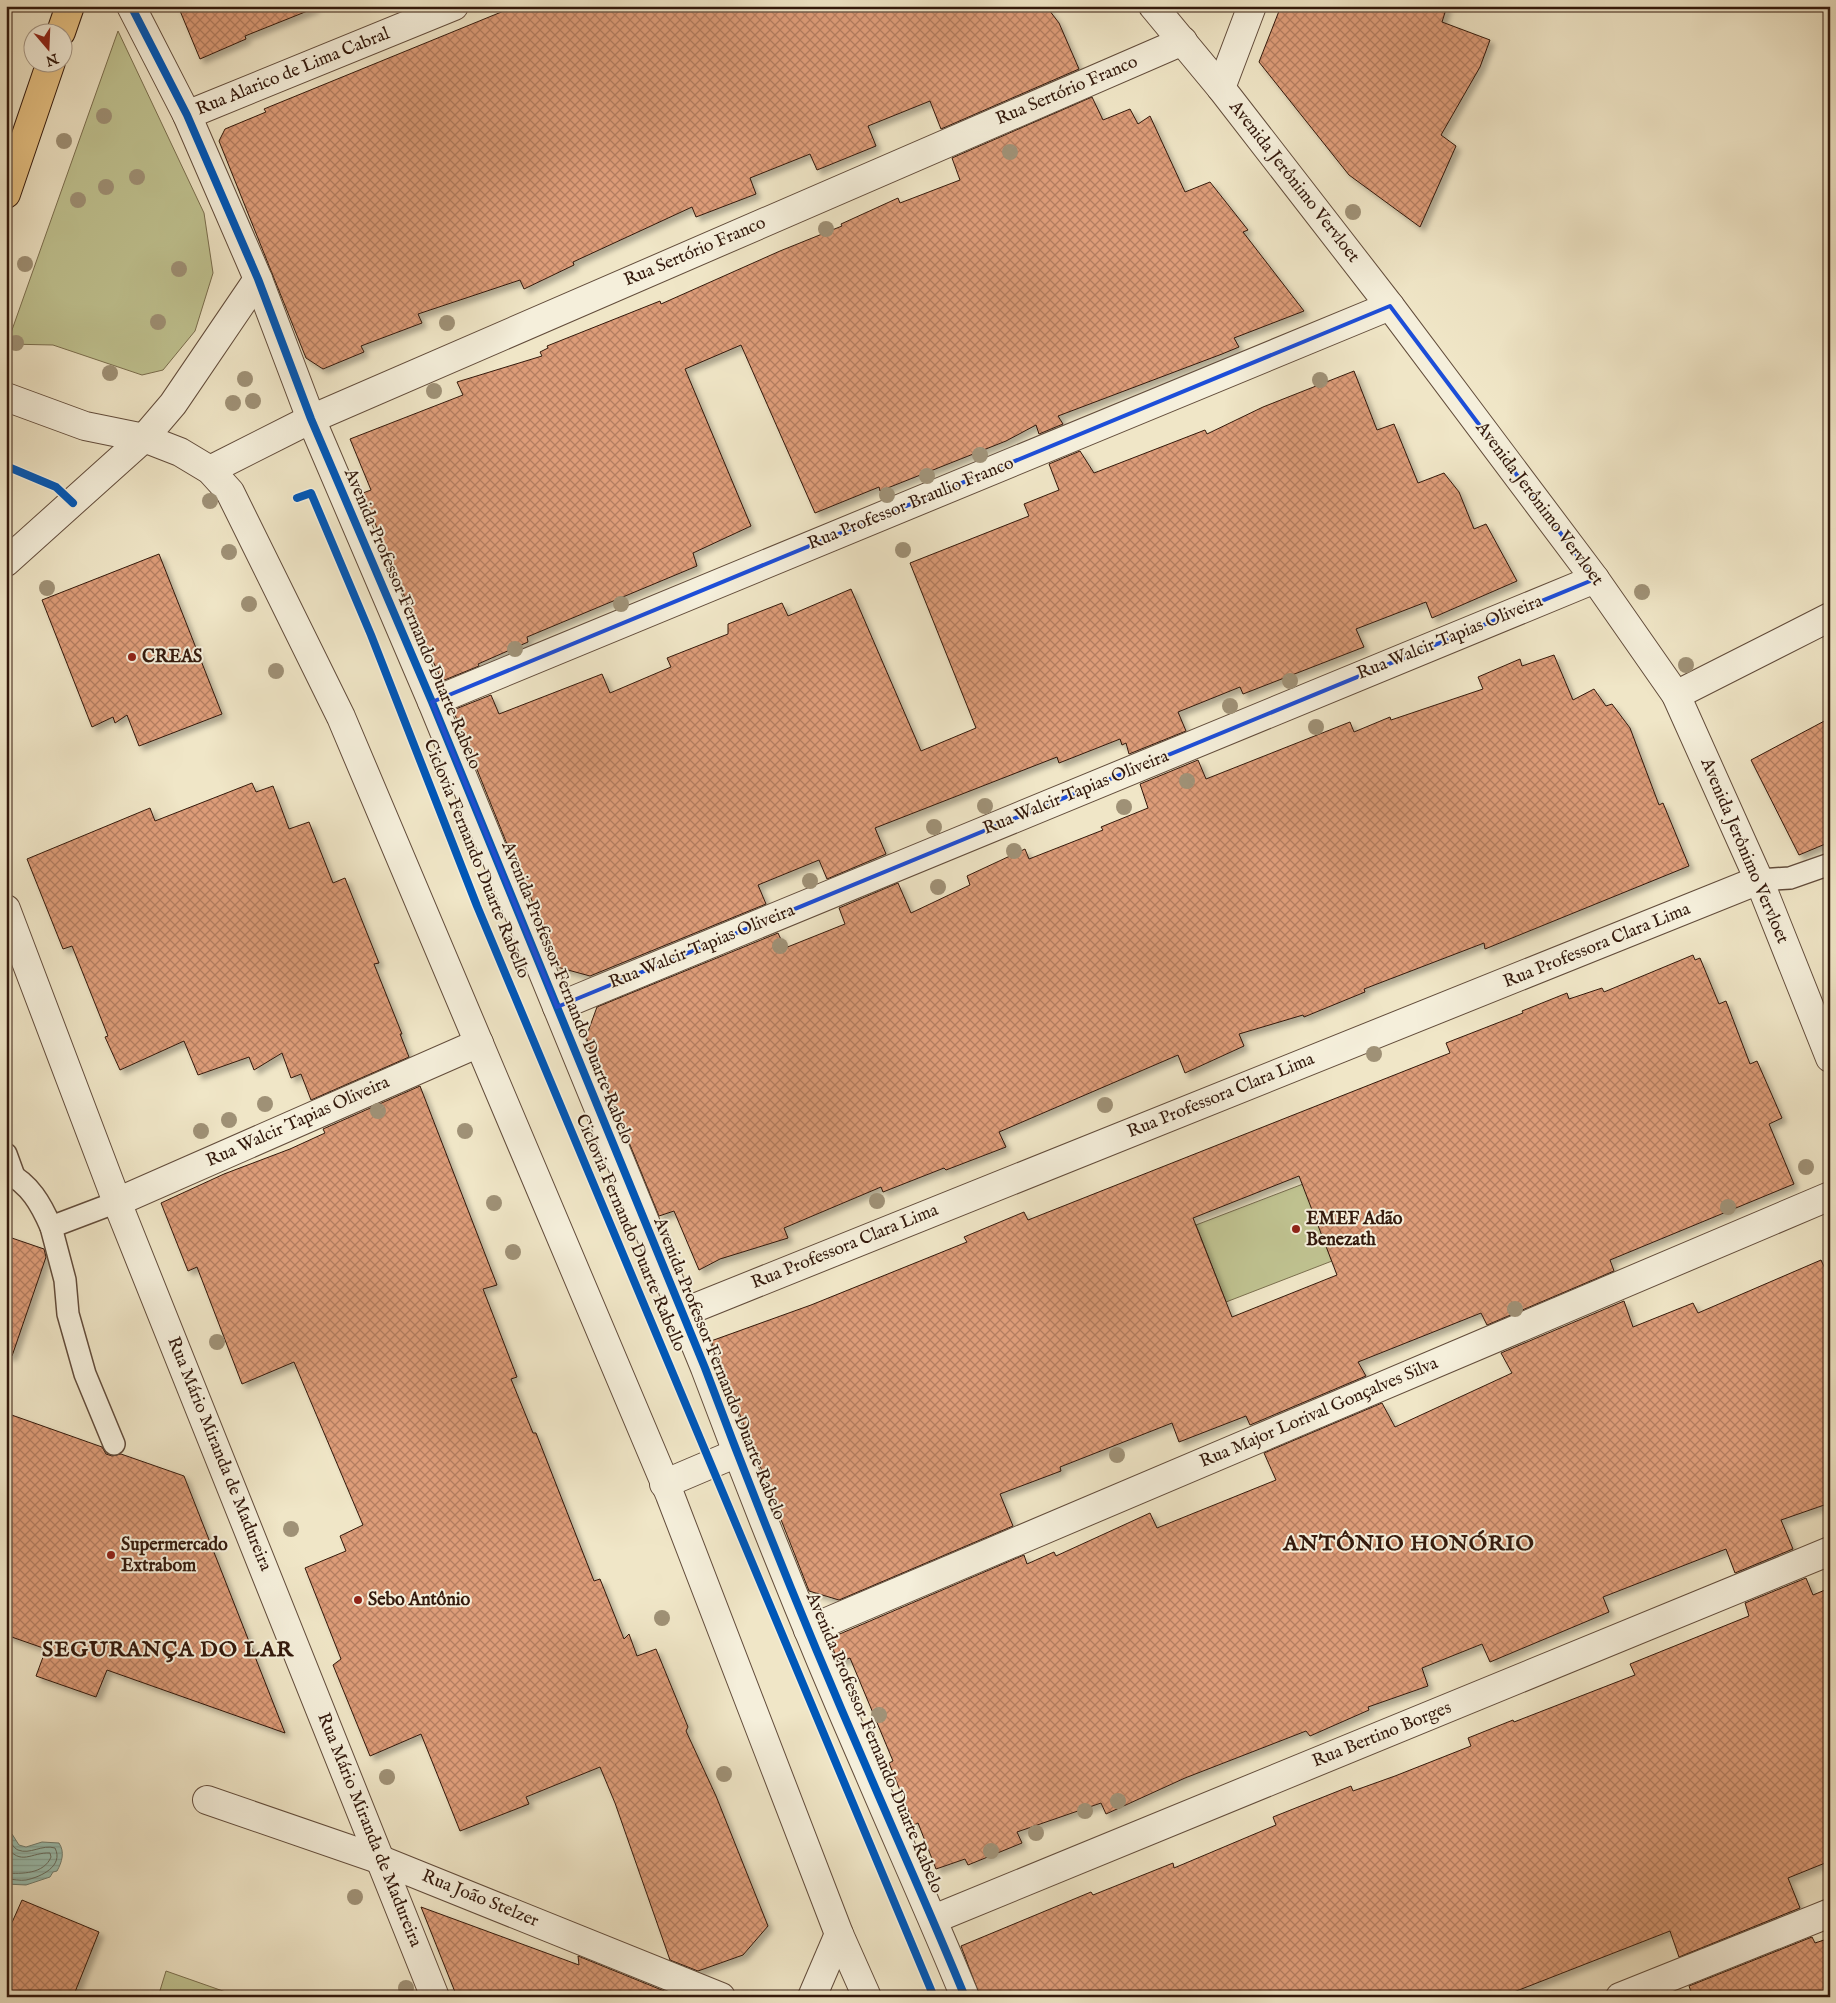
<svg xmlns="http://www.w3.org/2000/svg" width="1836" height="2003" font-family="'IM FELL English',serif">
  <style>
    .grass { fill: #c0c391; stroke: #7a6e4e }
    .water { fill: url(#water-rules); stroke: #717d6f }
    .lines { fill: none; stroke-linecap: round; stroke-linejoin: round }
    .shore { stroke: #676c5e; stroke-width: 1 }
    .building { fill: url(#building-cross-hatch); stroke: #33190c; fill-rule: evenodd; filter: url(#shadow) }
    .service-casing { stroke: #624c3b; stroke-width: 24 }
    .minor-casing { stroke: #624c3b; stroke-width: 30 }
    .tertiary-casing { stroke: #624c3b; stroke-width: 30 }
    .primary-casing { stroke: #33190c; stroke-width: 30 }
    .service { stroke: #f5efdb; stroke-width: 21 }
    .minor { stroke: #f5efdb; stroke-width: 28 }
    .tertiary { stroke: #f5efdb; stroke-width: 28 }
    .primary { stroke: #e8c384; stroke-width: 28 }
    .cycleway-casing { stroke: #f5efdb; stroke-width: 11 }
    .cycleway { stroke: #0057b8; stroke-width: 8 }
    .tree { fill: #9f9176 }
    .marked { fill: none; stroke: #1d4ed8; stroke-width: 4; stroke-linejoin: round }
    .poi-dot { fill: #8f2418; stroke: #f5efdb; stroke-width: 2 }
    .labels { text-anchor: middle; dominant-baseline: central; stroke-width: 4; stroke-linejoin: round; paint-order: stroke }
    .street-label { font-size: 18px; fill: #33190c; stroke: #f5efdb }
    .poi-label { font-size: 18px; font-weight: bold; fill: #33190c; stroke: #f5efdb; text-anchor: start }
    .district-label { font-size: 22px; font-weight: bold; letter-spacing: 1px; fill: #33190c; stroke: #f5efdb }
  </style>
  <defs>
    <pattern id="water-rules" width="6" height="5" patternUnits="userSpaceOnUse" patternTransform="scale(1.25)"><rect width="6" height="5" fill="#9bc0b1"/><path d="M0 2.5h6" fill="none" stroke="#86a497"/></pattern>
    <pattern id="building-cross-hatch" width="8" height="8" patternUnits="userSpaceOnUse" patternTransform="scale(1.25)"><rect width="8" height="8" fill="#dd9c78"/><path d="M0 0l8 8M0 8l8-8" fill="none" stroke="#b47e61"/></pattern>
    <filter id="shadow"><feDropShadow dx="4.5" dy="4.5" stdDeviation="2.5" flood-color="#0004"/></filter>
  </defs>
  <rect width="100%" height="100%" fill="#f0e6c7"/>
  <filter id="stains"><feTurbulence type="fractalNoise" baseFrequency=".004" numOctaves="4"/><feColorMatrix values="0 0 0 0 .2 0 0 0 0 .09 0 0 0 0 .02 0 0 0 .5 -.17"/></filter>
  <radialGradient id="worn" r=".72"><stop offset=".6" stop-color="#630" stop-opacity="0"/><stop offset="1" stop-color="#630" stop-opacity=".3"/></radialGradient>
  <!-- grass -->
  <g class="grass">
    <path d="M118 31 204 213 213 273 195 331 163 370 142 375 53 345 7 344Z"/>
    <path d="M1303 1184 1332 1261 1226 1302 1196 1225Z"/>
    <path d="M166 1971 240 1997H158Z"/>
  </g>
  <!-- water -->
  <path class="water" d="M6 1832 12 1834 19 1845 26 1847 42 1842 59 1843C65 1852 62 1862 57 1871L53 1872 50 1877 26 1885 6 1884Z"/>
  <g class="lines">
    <!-- shore -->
    <g class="shore">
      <path d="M6 1838C11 1841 13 1848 18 1850 30 1855 42 1844 55 1848 64 1866 41 1877 26 1880 20 1881 13 1879 6 1879"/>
      <path d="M6 1846C21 1867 31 1852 50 1853L51 1857C44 1874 22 1874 6 1873"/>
    </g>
  </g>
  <!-- building -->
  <g class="building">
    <path d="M178 6H315V8L245 36 246 39 200 59Z"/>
    <path d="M516 6H1046L1059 23 1079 69 941 129 930 101 868 126 876 146 817 170 810 154 750 178 756 194 696 217 692 207 573 262 574 265 524 289 520 280 418 314 422 323 361 346 364 352 323 369 306 358 219 141 225 129 266 112 264 109Z"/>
    <path d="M1281 6H1447L1442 22 1490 40 1480 67 1441 135 1456 146 1420 227 1349 175 1259 62Z"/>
    <path d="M1092 97 1103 120 1130 109 1138 124 1150 116 1185 192 1210 182 1248 230 1243 232 1304 311 1234 338 1239 347 1222 354 1058 416 1063 424 1039 434 1036 425 1006 441 880 491 879 487 815 513 741 345 685 369 751 526 693 553 697 566 527 637 528 642 478 664 479 666 442 681 411 613 363 493 371 490 350 439 463 395 457 382 542 356 540 352 548 348 547 346 660 301 661 304 780 251 842 226 841 224 898 198 900 203 960 180 952 158Z"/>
    <path d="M1354 371 1377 430 1394 424 1418 483 1444 473 1459 492 1474 529 1486 524 1517 581 1432 618 1426 602 1356 629 1364 647 1243 694 1240 687 1178 712 1186 731 1129 754 1126 743 1122 745 1120 739 1059 763 1057 757 875 828 886 854 827 879 819 860 758 885 766 904 590 976 557 967 514 853 511 854 453 710 491 695 499 714 602 674 610 693 671 667 667 658 728 634V624L782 603 788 616 851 589 921 751 976 728 910 563 1029 516 1024 504 1059 490 1049 464 1080 451 1094 473 1205 430 1207 434 1263 407Z"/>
    <path d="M159 554 222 714 139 746 127 715 115 723 113 717 92 727 42 600Z"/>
    <path d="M1554 655 1573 700 1594 689 1606 706 1612 704 1630 728 1659 805 1663 803 1689 866 1485 949 1484 943 1364 989 1365 992 1304 1017 1303 1015 1239 1034 1244 1046 1185 1073 1178 1055 999 1132 1006 1147 946 1170 944 1168 883 1192 881 1187 784 1228 788 1238 720 1259 699 1270 674 1211 659 1216 586 1037 597 1007 778 933 785 948 845 924 839 908 898 883 911 913 970 885 967 876 1025 849 1029 859 1103 830 1101 827 1148 808 1140 784 1198 760 1206 779 1350 722 1354 732 1390 717 1391 720 1483 689 1478 677 1520 659 1522 666Z"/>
    <path d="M1830 718V842L1799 855 1751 760Z"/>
    <path d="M252 783 256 792 273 786 289 829 309 822 333 883 345 878 379 963 374 964 402 1034H400L409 1057 311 1100 301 1074 291 1078 282 1053 254 1070 249 1057 198 1075 184 1041 120 1070 105 1037 108 1036 72 946 63 949 27 859 150 808 155 821Z"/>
    <path d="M1693 955 1695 960 1700 958 1719 1004 1726 1001 1750 1064 1757 1061 1782 1118 1769 1124 1794 1184 1610 1260 1614 1271 1487 1325 1481 1313 1358 1362 1366 1376 1250 1425 1246 1416 1179 1442 1172 1423 1060 1467 1061 1471 1000 1494 1013 1526 839 1600 809 1591 711 1341 811 1305 967 1242 964 1237 1024 1212 1028 1220 1450 1053 1446 1043 1523 1013 1522 1011 1567 993 1569 999 1602 988 1604 992ZM1299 1176 1337 1275 1232 1317 1193 1218Z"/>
    <path d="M420 1086 497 1285 483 1289 517 1377 511 1379 533 1433H536L594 1581 600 1579 624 1639 629 1634 637 1656 656 1649 688 1727 686 1731 716 1796 768 1926 743 1955 698 1971 670 1960 615 1803 600 1767 526 1797 529 1804 460 1831 421 1734 370 1756 333 1665 341 1659 305 1568 346 1551 340 1536 363 1525 294 1362 242 1384 197 1267 188 1271 161 1203 224 1174 290 1149 325 1133 323 1129Z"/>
    <path d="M6 1236 44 1249 46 1257 12 1356 6 1355Z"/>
    <path d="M1821 1260 1830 1279V1503L1781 1520 1793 1549 1735 1573 1726 1549 1603 1597 1609 1612 1490 1662 1482 1644 1422 1668 1428 1686 1368 1707 1369 1710 1310 1736 1306 1731 1185 1778 1106 1814 1101 1803 1017 1832 1022 1843 968 1865 965 1859 936 1869 918 1823 914 1825 889 1763 893 1761 850 1658 838 1662 832 1646 835 1636 1024 1555 1027 1564 1054 1552 1056 1556 1150 1513 1157 1528 1276 1480 1264 1453 1382 1403 1395 1427 1512 1373 1501 1353 1624 1301 1633 1327 1693 1303 1698 1313Z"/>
    <path d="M6 1413 102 1447 106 1454 112 1456 121 1454 184 1476 285 1733 107 1670 96 1697 36 1676 46 1649 6 1635Z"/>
    <path d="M1806 1578 1813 1595 1830 1588V1861L1788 1878 1800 1908 1679 1957 1670 1931 1501 1997H980L961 1946 1091 1892 1093 1895 1173 1863 1174 1868 1276 1825 1273 1817 1351 1786 1353 1791 1395 1776 1471 1746 1468 1738 1513 1720 1514 1722 1635 1675 1630 1664 1749 1616 1745 1603Z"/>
    <path d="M22 1900 99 1932 73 1997H6V1936Z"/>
    <path d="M421 1907 579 1965 578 1956 679 1997H457Z"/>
    <path d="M1812 1937 1815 1943 1830 1938V1997H1693L1689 1986Z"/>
  </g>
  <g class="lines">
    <!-- service casing -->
    <g class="service-casing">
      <g id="service">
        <path d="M1759 880 1790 878 1830 864"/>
        <path d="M6 1154 14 1176"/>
        <path d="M6 1172C30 1184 41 1204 51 1227L117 1202"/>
        <path d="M51 1227 65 1280 68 1314 85 1374 114 1444"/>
      </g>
    </g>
    <!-- minor casing -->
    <g class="minor-casing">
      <g id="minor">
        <path d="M1221 88 1252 6"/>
        <path d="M187 115 454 6"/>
        <path d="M210 470 311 419 1183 41"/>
        <path d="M1676 695 1830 617"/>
        <path d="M432 702 1390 306"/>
        <path d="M6 909 117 1202 435 1997"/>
        <path d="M557 1007 1595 579"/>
        <path d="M117 1202 479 1043"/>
        <path d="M682 1313 1759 880"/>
        <path d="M808 1630 1830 1196"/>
        <path d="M207 1800 381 1860 721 1997"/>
        <path d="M934 1919 1830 1551"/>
        <path d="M812 1997 839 1934"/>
        <path d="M1620 1997 1830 1913"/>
      </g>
    </g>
    <!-- tertiary casing -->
    <g class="tertiary-casing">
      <g id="tertiary">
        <path d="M131 6 187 115 258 279 311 419 432 702 705 1368C756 1504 810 1638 868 1771 900 1846 934 1921 965 1997"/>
        <path d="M1153 6 1221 88 1390 306 1595 579 1676 695 1759 880 1830 1058"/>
        <path d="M6 397 85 426 144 438 180 452 210 470 230 492 341 717 670 1495 839 1934 867 1997"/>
        <path d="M6 562 144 438 173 404 258 279"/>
        <path d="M664 1484 737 1453"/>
      </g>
    </g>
    <!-- primary casing -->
    <g class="primary-casing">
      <g id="primary">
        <path d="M61 32 70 6"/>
        <path d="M6 194 51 62"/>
      </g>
    </g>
    <!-- service -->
    <use href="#service" class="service"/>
    <!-- minor -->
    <use href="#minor" class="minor"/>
    <!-- tertiary -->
    <use href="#tertiary" class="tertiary"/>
    <!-- primary -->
    <use href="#primary" class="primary"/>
    <!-- cycleway casing -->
    <g class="cycleway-casing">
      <g id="cycleway">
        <path d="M131 6 187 115 258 279 311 419 432 702 705 1368C756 1504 810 1638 868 1771 900 1846 934 1921 965 1997"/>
        <path d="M6 466 56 487 73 503"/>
        <path d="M297 498 311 493 371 635 477 906 934 1997"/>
      </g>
    </g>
    <!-- cycleway -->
    <use href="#cycleway" class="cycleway"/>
  </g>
  <!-- trees -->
  <g class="tree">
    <circle cx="104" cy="116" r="8"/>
    <circle cx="64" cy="141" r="8"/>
    <circle cx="1010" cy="152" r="8"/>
    <circle cx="137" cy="177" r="8"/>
    <circle cx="106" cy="187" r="8"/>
    <circle cx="78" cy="200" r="8"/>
    <circle cx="1353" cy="212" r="8"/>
    <circle cx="826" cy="229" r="8"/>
    <circle cx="25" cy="264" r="8"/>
    <circle cx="179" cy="269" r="8"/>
    <circle cx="158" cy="322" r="8"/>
    <circle cx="447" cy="323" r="8"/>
    <circle cx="16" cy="343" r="8"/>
    <circle cx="110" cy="373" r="8"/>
    <circle cx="245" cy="379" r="8"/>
    <circle cx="1320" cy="380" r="8"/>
    <circle cx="434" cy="391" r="8"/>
    <circle cx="253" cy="401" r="8"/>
    <circle cx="233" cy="403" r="8"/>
    <circle cx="980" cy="455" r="8"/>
    <circle cx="927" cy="476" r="8"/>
    <circle cx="887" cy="495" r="8"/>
    <circle cx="210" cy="501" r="8"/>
    <circle cx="903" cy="550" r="8"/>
    <circle cx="229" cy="552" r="8"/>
    <circle cx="47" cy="588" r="8"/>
    <circle cx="1642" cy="592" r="8"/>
    <circle cx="249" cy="604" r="8"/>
    <circle cx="621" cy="604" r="8"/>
    <circle cx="515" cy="649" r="8"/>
    <circle cx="1686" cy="665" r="8"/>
    <circle cx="276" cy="671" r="8"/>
    <circle cx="1290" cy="681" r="8"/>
    <circle cx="1230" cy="706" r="8"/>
    <circle cx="1316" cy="727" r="8"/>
    <circle cx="1187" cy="781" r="8"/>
    <circle cx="985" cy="806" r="8"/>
    <circle cx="1124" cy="807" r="8"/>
    <circle cx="934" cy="827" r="8"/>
    <circle cx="1014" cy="851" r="8"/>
    <circle cx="810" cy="881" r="8"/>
    <circle cx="938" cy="887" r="8"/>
    <circle cx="780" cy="946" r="8"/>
    <circle cx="1374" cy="1054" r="8"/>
    <circle cx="265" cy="1104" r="8"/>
    <circle cx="1105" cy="1105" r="8"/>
    <circle cx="378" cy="1111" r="8"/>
    <circle cx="229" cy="1120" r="8"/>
    <circle cx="201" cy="1131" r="8"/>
    <circle cx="465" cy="1131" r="8"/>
    <circle cx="1806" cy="1167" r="8"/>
    <circle cx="877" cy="1201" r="8"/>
    <circle cx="494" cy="1203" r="8"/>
    <circle cx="1728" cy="1207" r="8"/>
    <circle cx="513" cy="1252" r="8"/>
    <circle cx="1515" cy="1309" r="8"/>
    <circle cx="217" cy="1342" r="8"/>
    <circle cx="1117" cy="1455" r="8"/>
    <circle cx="291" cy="1529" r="8"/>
    <circle cx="662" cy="1618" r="8"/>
    <circle cx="879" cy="1715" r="8"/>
    <circle cx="724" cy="1774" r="8"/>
    <circle cx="387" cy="1777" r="8"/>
    <circle cx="1118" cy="1801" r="8"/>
    <circle cx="1085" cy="1811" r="8"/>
    <circle cx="1036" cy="1833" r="8"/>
    <circle cx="991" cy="1851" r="8"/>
    <circle cx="355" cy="1897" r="8"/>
    <circle cx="406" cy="1988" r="8"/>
  </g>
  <!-- marked area -->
  <path class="marked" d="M1390 306 1595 579 557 1007 432 702Z"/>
  <!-- markers -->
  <g class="poi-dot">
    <circle cx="132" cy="657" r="5"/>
    <circle cx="1296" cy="1229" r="5"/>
    <circle cx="111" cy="1555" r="5"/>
    <circle cx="358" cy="1600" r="5"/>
  </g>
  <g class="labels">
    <!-- street labels -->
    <g class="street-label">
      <text transform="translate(293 72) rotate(-22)">Rua Alarico de Lima Cabral</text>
      <text transform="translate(1067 91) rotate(-23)">Rua Sertório Franco</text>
      <text transform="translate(1294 182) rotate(52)">Avenida Jerônimo Vervloet</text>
      <text transform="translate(695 252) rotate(-23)">Rua Sertório Franco</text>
      <text transform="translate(911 504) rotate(-22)">Rua Professor Braulio Franco</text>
      <text transform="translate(1539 504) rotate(53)">Avenida Jerônimo Vervloet</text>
      <text transform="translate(412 619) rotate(67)">Avenida Professor Fernando Duarte Rabelo</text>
      <text transform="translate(1450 638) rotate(-22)">Rua Walcir Tapias Oliveira</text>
      <text transform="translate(1076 793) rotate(-22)">Rua Walcir Tapias Oliveira</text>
      <text transform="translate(1744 851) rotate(67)">Avenida Jerônimo Vervloet</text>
      <text transform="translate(476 859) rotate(68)">Ciclovia Fernando Duarte Rabello</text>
      <text transform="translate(1597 946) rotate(-22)">Rua Professora Clara Lima</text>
      <text transform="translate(702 947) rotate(-22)">Rua Walcir Tapias Oliveira</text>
      <text transform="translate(567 993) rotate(68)">Avenida Professor Fernando Duarte Rabelo</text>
      <text transform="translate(1221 1096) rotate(-22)">Rua Professora Clara Lima</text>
      <text transform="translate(298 1122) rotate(-24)">Rua Walcir Tapias Oliveira</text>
      <text transform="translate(630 1233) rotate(67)">Ciclovia Fernando Duarte Rabello</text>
      <text transform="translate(845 1247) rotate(-22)">Rua Professora Clara Lima</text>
      <text transform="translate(719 1369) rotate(68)">Avenida Professor Fernando Duarte Rabelo</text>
      <text transform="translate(1319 1413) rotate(-23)">Rua Major Lorival Gonçalves Silva</text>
      <text transform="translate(219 1454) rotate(68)">Rua Mário Miranda de Madureira</text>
      <text transform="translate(1382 1735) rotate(-22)">Rua Bertino Borges</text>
      <text transform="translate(874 1743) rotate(67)">Avenida Professor Fernando Duarte Rabelo</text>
      <text transform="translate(369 1830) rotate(68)">Rua Mário Miranda de Madureira</text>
      <text transform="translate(480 1899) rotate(22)">Rua João Stelzer</text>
    </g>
    <!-- poi labels -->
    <g class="poi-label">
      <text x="142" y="657">CREAS</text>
      <text x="1306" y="1219">EMEF Adão<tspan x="1306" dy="21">Benezath</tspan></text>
      <text x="121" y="1545">Supermercado<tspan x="121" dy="21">Extrabom</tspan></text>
      <text x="368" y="1600">Sebo Antônio</text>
    </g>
    <!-- district labels -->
    <g class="district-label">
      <text x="1409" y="1544">ANTÔNIO HONÓRIO</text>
      <text x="168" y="1650">SEGURANÇA DO LAR</text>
    </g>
  </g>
  <!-- margin -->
  <rect width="1836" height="2003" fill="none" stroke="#f0e6c7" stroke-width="25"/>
  <rect x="8" y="8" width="1821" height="1988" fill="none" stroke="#33190c" stroke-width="2.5"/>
  <rect x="12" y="12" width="1811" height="1978" fill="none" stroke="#33190c"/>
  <!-- north arrow -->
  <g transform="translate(48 48) rotate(161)"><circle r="24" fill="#f5efdb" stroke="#a79988"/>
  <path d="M0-4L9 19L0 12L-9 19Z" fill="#8f2418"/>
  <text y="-8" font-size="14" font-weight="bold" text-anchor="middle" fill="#33190c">N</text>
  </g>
  <rect width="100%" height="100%" filter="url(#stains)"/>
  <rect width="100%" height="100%" fill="url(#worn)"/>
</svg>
